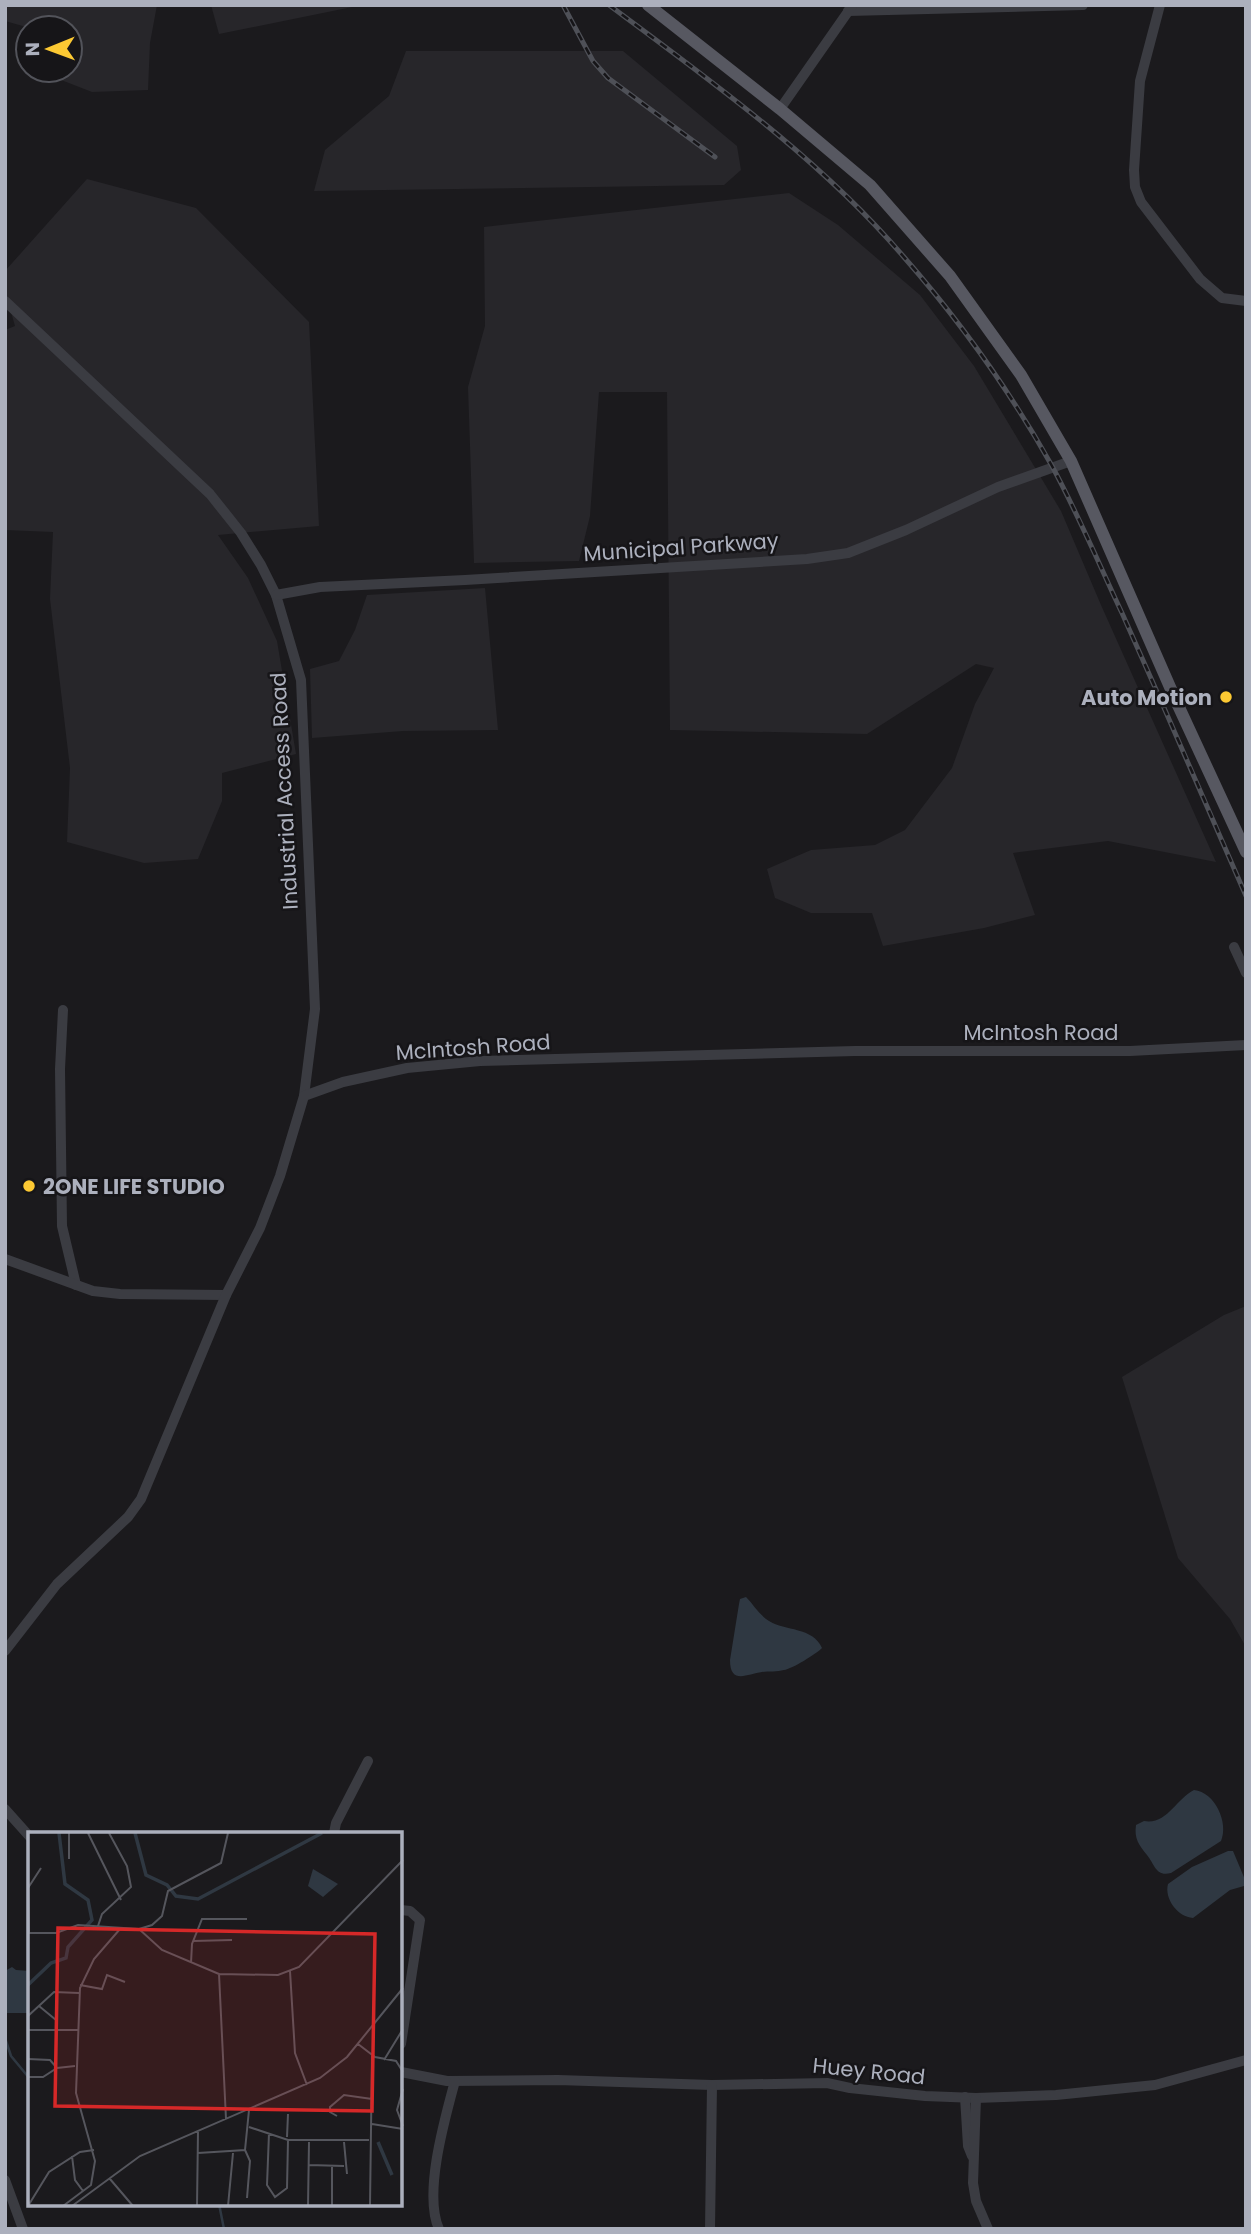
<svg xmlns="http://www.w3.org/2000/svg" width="1251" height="2234" font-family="Poppins,sans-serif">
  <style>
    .built { fill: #27262a }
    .water { fill: #2f3842 }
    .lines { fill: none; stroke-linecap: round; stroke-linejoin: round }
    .stream { stroke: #2f3842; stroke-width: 2.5 }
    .minor { stroke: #3b3c42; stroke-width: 10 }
    .major { stroke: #575861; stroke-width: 12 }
    .rail-casing { stroke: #4e5057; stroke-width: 5 }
    .rail { stroke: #161518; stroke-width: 2.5; stroke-dasharray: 8; stroke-linecap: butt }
    .poi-dot { fill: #fcc933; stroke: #161518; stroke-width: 2.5 }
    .labels { text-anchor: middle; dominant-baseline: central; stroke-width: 5; stroke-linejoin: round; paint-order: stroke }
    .street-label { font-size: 21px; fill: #acb0bd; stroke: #161518 }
    .poi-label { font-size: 21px; font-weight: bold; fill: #acb0bd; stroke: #161518; text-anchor: end }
    .inset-river { fill: none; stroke: #2f3842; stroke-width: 3.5 }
    .inset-road { fill: none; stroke: #55565d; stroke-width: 2 }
    .view { fill: #d62828; fill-opacity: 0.15; stroke: #d62828; stroke-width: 3.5 }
    .inset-edge { fill: none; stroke: #acb0bd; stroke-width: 3.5 }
  </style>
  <rect width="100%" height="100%" fill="#1b1a1d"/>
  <!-- built -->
  <g class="built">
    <path d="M5 5H157L150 43 148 90 92 92 56 78 53 70H70V28H30L5 21Z"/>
    <path d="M211 5H362L219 34Z"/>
    <path d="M406 51H623L737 146 741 170 724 185 314 191 325 150 389 96Z"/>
    <path d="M87 179 196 208 309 322 319 526 218 535 248 578 277 641 296 754 222 773V801L198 859 144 863 67 842 70 768 50 599 53 532 5 530V330L15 326 5 291V271Z"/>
    <path d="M789 193 838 225 920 295 974 366 1061 511 1101 605 1216 862 1108 841 1013 853 1035 915 984 928 883 946 872 913H811L775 898 767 869 811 850 875 845 905 830 952 768 975 704 994 668 976 664 867 734 670 730 667 392H599L590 516 579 561 474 563 468 387 485 326 484 227Z"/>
    <path d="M485 588 498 730 403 731 312 738 310 669 339 661 355 630 367 595Z"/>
    <path d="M1246 1306V1647L1230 1619 1178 1558 1122 1377 1224 1315Z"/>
  </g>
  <!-- water -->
  <g class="water">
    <path d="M746 1597C754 1605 759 1615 769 1621 785 1631 813 1627 822 1648 816 1654 792 1669 784 1670 777 1672 769 1671 762 1672 747 1674 730 1685 730 1660L739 1604 740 1599Z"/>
    <path d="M1194 1790C1215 1792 1229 1823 1221 1841L1171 1873C1156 1877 1155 1865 1147 1855 1139 1845 1134 1839 1136 1825L1144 1821C1167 1825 1176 1799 1194 1790Z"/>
    <path d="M1228 1851H1233L1246 1882 1244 1886 1230 1890 1193 1918C1178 1917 1164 1899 1168 1884L1192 1867Z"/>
    <path d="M12 1967 16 1970 30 1971V2013H5V1971Z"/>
  </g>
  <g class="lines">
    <!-- stream -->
    <g class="stream">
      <path d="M5 2038 11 2056 30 2079"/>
      <path d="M219 2204 224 2229"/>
    </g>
    <!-- minor -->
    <g class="minor">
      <path d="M1160 5 1140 81 1134 170 1135 187 1141 202 1200 279 1222 298 1246 301"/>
      <path d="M848 11 1083 5"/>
      <path d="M780 109 852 6"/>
      <path d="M5 301 210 494 241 533 261 565 276 595 301 680 315 1009 304 1096"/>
      <path d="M276 595 320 587 465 580 807 559 848 553 906 530 998 487 1071 461"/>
      <path d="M1234 947 1246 973"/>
      <path d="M63 1010 60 1069 62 1226 76 1285"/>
      <path d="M5 1259 93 1291 120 1294 226 1295"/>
      <path d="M5 1651 57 1584 128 1517 141 1499 226 1295 260 1228 280 1176 304 1096 343 1082 407 1068 480 1061 855 1051H1130L1246 1045"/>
      <path d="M5 1809 30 1837"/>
      <path d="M334 1833 336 1823 368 1761"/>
      <path d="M401 1910 410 1911 420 1920 401 2044"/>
      <path d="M401 2072 447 2081 558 2080 712 2085 827 2083 850 2088 925 2096 976 2098 1056 2095 1155 2085 1246 2060"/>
      <path d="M965 2097 968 2146 972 2156"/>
      <path d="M976 2098 973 2183 976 2201 988 2229"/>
      <path d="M5 2180 23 2229"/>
      <path d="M439 2229C423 2194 445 2118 455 2081"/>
      <path d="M710 2229 712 2085"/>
    </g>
    <!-- major -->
    <path class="major" d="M648 5 780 109 870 185 950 276 1021 375 1071 461 1177 703 1246 852"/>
    <!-- rail casing -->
    <g class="rail-casing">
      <g id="rail">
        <path d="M563 5 593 61 608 78 715 157"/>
        <path d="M609 5C712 82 819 158 903 256 960 321 1010 391 1052 466 1078 514 1099 564 1122 613 1164 707 1205 801 1246 896"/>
      </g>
    </g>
    <!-- rail -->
    <use href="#rail" class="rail"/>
  </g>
  <!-- markers -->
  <g class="poi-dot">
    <circle cx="1226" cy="697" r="7"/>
    <circle cx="29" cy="1186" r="7"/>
  </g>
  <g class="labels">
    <!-- street labels -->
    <g class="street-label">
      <text transform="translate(681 547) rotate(-4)">Municipal Parkway</text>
      <text transform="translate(284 791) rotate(-93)">Industrial Access Road</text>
      <text x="1041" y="1032">McIntosh Road</text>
      <text transform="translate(473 1047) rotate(-4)">McIntosh Road</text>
      <text transform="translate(869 2071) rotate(6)">Huey Road</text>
    </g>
    <!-- poi labels -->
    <g class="poi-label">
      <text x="1212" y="697">Auto Motion</text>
      <text x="43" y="1186" text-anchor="start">2ONE LIFE STUDIO</text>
    </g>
  </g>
  <!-- overview -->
  <g transform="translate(28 1832)">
    <rect width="374" height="374" fill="#1b1a1d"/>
    <path d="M285 37 310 52 295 65 280 54Z" fill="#2f3842"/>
    <path class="inset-river" d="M107 1 118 43 139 53 148 64 170 67 294 1M0 153 23 131 38 126 40 115 64 88 60 68 37 52 31 1M350 310 364 343"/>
    <path class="inset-road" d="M41 1V27M60 1 93 68M0 55 1 101M0 56 13 36M70 94 74 82 103 55 99 34 81 1M111 97 134 118 191 142 198 287M0 101H28L50 93 111 97 124 93 134 84 140 59 193 31 200 1M165 109 204 108M163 131 164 112 174 87H219M262 139 267 221 279 253M191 142 250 143 271 135 375 28M52 153 74 157 79 143 97 150M11 174 28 188M0 184 26 160 51 161M0 198H50M330 212 347 225 368 229 375 240M0 227 22 228 29 236M356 228 375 197M0 245H15L29 236 47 234M375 257 369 278 375 294M309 284 302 280V275L316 263 344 267M344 292 375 297M221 295 260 308H341M241 301 239 353 247 365 259 356 260 308M259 305 260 282M316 310 319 342M217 318 222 329 219 366M170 321 217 318 221 278M44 324 47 348 55 359M281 333 316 334M82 347 105 374M342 373 344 222M0 374 21 340 52 320 66 318M35 374 63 353 67 329 48 261 52 156 66 127 92 97M44 374 112 324 292 246 319 225 375 156M169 374 170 299M200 374 205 321M280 374 281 310M304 374V334"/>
    <path class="view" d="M30 96 347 102 344 279 27 274Z"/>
    <rect width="374" height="374" class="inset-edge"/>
  </g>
  <!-- border -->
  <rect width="1251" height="2234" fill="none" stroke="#acb0bd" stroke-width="14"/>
  <!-- north arrow -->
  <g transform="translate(49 49) rotate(269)"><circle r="33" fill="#161518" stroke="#52535a" stroke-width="2"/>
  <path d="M0-5L12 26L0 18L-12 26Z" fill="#fcc933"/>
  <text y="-10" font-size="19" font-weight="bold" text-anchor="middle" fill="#acb0bd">N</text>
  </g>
</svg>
